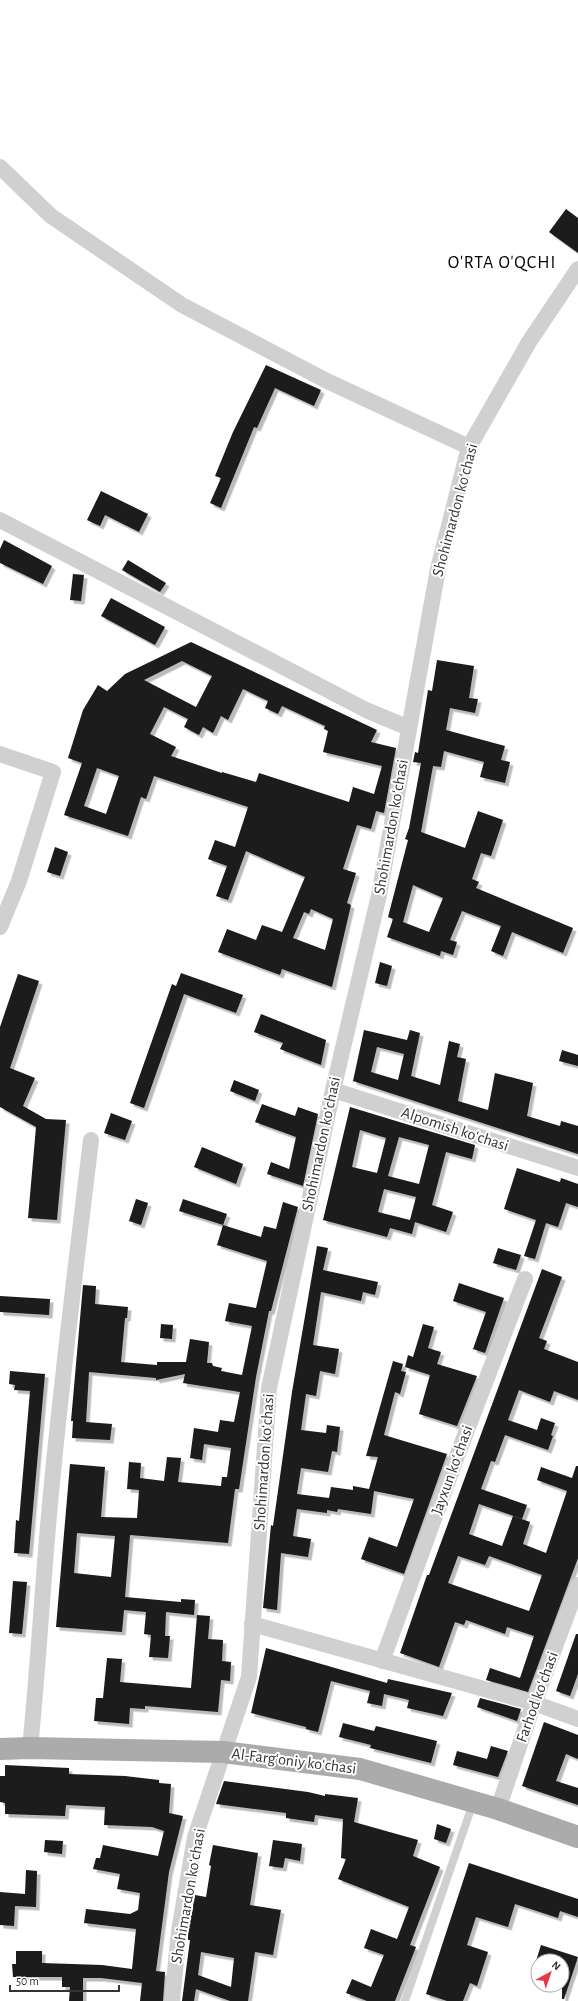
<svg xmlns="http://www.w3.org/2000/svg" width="578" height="2001" font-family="'Alegreya Sans',sans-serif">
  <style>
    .building { fill: #1a1a1a; fill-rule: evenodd; filter: url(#shadow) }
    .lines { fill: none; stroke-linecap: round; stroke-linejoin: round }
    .service { stroke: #d0d0d0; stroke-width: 8 }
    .minor { stroke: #d0d0d0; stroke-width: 16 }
    .primary { stroke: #ababab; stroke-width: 22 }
    .labels { text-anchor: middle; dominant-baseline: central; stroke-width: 4; stroke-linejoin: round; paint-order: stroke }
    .street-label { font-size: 16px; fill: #333; stroke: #fff }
    .quarter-label { font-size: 18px; letter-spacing: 1px; fill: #000; stroke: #fff }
  </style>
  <defs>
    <filter id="shadow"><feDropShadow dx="3.5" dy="3.5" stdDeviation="0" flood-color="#0004"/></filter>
  </defs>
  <rect width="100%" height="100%" fill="#fff"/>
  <!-- building -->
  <g class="building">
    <path d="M566 209 578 218V253L549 232Z"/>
    <path d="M266 365 321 390 314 406 275 388 257 428 254 427 221 508 210 503 221 478 215 476 233 432Z"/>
    <path d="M101 491 148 514 139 532 105 515 100 526 87 520Z"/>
    <path d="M4 540 52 566 43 584 0 563V549Z"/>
    <path d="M128 560 166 583 160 592 122 570Z"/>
    <path d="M73 574 84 575 81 601 70 600Z"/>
    <path d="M111 598 165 627 155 645 101 616Z"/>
    <path d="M191 642 377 730 371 742 396 748 384 813 376 811 371 829 357 825 343 869 356 873 347 903 351 905 332 987 282 969 280 975 218 952 227 929 256 940 262 925 282 932 305 877 246 851 228 900 216 896 227 866 208 859 215 840 235 847 248 807 154 776 146 799 141 797 128 836 64 815 82 763 68 758 83 710 98 685 107 691 125 674ZM182 661 212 676 196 707 144 680ZM243 689 268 701 265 708 278 714 282 706 325 726 324 729 328 731 323 752 382 766 374 794 353 787 349 802 259 773 256 782 222 772V773L171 756 176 747 150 734 164 707 188 719 184 727 199 735 203 727 213 733 221 716 228 720ZM97 768 119 776 106 814 84 806ZM311 909 333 919 325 950 293 938 304 912 309 914Z"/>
    <path d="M437 660 474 666 469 698 478 699 475 713 450 708 446 730 505 746 501 760 510 762 505 783 480 777 484 762 444 751 441 767 433 766 421 832 465 848 478 811 503 820 491 856 481 853 472 879 479 882 476 888 573 928 563 953 512 932 503 956 491 951 501 926 462 911 450 940 457 942 453 955 441 951 440 956 387 937 393 919 388 917 408 840 405 839 409 828 421 763 413 762 415 752 418 753 428 690 432 691ZM413 885 443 898 429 932 403 922Z"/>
    <path d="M55 847 68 852 60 876 47 872Z"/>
    <path d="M380 962 392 966 387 986 375 983Z"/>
    <path d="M181 973 243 995 236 1013 184 994 144 1108 130 1103 172 984 176 986Z"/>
    <path d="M18 974 39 981 10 1068 35 1078 23 1106 46 1119 66 1120 57 1220 28 1218 36 1127 0 1107V1027Z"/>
    <path d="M261 1014 326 1040 321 1065 280 1049 283 1043 254 1032Z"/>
    <path d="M364 1030 407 1040 410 1030 420 1033 411 1076 440 1085 449 1041 460 1044 457 1057 466 1059 458 1101 488 1110 495 1073 533 1083 527 1116 560 1126 561 1121 578 1126V1154L353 1081ZM377 1047 404 1054 398 1080 371 1072Z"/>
    <path d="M562 1050 578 1055V1066L559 1061Z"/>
    <path d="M234 1080 259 1090 255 1101 230 1091Z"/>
    <path d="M262 1104 295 1116 298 1107 318 1114 303 1186 267 1174 271 1162 289 1169 296 1137 255 1122Z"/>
    <path d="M350 1107 475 1145 472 1159 446 1152 432 1205 453 1212 446 1232 415 1222 412 1234 390 1228 387 1237 323 1220ZM360 1130 386 1138 377 1173 352 1167ZM399 1137 429 1145 419 1184 388 1176ZM384 1189 416 1197 410 1220 378 1212Z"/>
    <path d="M111 1113 132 1121 125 1140 104 1133Z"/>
    <path d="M202 1147 243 1164 236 1184 194 1167Z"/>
    <path d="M517 1168 560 1182 561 1178 578 1184V1207L566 1203 558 1227 546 1223 535 1259 524 1256 536 1220 504 1209Z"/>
    <path d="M136 1199 148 1203 141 1225 129 1221Z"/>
    <path d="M183 1199 227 1214 223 1225 179 1211Z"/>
    <path d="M283 1202 298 1207 271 1311H269L256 1377 239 1489H235L228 1543 130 1535 125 1597 181 1602V1599L195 1600 194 1615 166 1612 165 1636H170L168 1658 149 1657 151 1635 144 1634 146 1612 124 1610 122 1632 56 1627 70 1464 105 1467 101 1517 137 1518 139 1490 127 1489 129 1462 141 1463 140 1478 164 1481 167 1457 181 1458 178 1482 221 1486 222 1477H227L231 1448 204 1444 202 1460 190 1458 194 1428 218 1432 220 1420 234 1422 240 1392 183 1383 185 1374 156 1380V1378L89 1372 86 1422 112 1424 110 1440 72 1438 73 1421H71L83 1285 96 1286 95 1304 128 1307 127 1318H125L121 1362 157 1365V1362H186L190 1339 209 1342 207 1363H212L213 1366 222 1368 221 1371 242 1375 252 1326 225 1321 229 1303 256 1308 267 1261 217 1245 223 1225 261 1237 264 1226 276 1229ZM77 1533 115 1536 111 1577 74 1573Z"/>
    <path d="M317 1246 328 1248 323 1270 378 1282 375 1295 363 1292 361 1301 321 1292 313 1345 339 1349 335 1374 320 1371 316 1396 306 1394 301 1430 326 1433 327 1425 340 1427 337 1452 332 1451 328 1472 301 1468 297 1494 329 1498 331 1487 353 1490V1486L369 1489 378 1457 366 1456 393 1361 403 1364 401 1371 406 1372 400 1394 395 1392 384 1435 447 1454 404 1574 361 1559 369 1537 397 1547 414 1499 374 1491 371 1514 338 1509 337 1512 327 1510V1513L297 1509 293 1536 311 1539 308 1557 281 1553 277 1610 263 1608 271 1525 273 1526 292 1392Z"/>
    <path d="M498 1248 521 1255 516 1270 493 1263Z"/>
    <path d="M542 1269 562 1277 539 1338 547 1341 544 1349 578 1362V1400L554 1391 550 1402 519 1390 508 1420 537 1430 541 1418 555 1423 551 1435 553 1436 548 1450 505 1435 495 1462 491 1461 481 1489 527 1505 522 1519 479 1504 469 1534 502 1546 513 1516 530 1522 523 1544 546 1553 567 1491 537 1480 541 1467 572 1478 576 1466H578V1558L528 1692 486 1680 490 1668 520 1678 534 1636 507 1627 505 1634 466 1620 464 1625 455 1622 439 1667 400 1653 427 1575H429ZM458 1556 485 1565 489 1556 542 1575 529 1611 448 1583Z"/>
    <path d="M459 1283 504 1298 485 1353 473 1349 486 1312 453 1301Z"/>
    <path d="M0 1296 50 1299 49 1315 0 1312Z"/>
    <path d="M161 1324 173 1325 172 1339 160 1338Z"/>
    <path d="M423 1324 434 1327 428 1348 441 1352 437 1364 477 1376 457 1426 419 1414 430 1375 405 1367 408 1355 413 1357Z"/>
    <path d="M10 1371 45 1374 29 1554 14 1553 16 1520 19 1521 30 1391 14 1390 15 1385 9 1384Z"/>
    <path d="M13 1581 27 1582 22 1634 9 1633Z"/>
    <path d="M197 1615 210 1616 208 1639 223 1640 222 1661 231 1662 230 1681 221 1680 218 1712 145 1706V1709L130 1708 129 1724 94 1721 96 1698H103L107 1658 122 1659 120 1682 191 1688Z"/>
    <path d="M576 1634H578V1674L570 1696 556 1691Z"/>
    <path d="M266 1648 387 1683 388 1679 452 1693 443 1716 407 1708 409 1700 384 1694 382 1706 367 1703 370 1691 331 1681 318 1732 306 1729V1727L251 1713Z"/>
    <path d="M480 1698 521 1709 517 1721 477 1707Z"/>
    <path d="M544 1722 578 1735V1759L566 1754 556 1781 578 1788V1805L522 1786Z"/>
    <path d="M343 1723 374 1731 376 1726 437 1741 431 1763 370 1748 371 1745 339 1737Z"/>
    <path d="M491 1746 508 1751 498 1777 453 1765 457 1751 487 1759Z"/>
    <path d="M5 1765 69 1768V1774L125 1776 159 1780V1783L171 1784 169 1813 183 1816 169 1872 156 1971 165 1972 163 2001H140L142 1983 101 1978H83V2001H69L70 1987H62V1977H13L12 1964H16V1951H42V1963L102 1965 132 1969 136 1929 84 1923 86 1909 130 1914 138 1910 140 1893 117 1889 120 1874 93 1869 96 1858H100L103 1845 158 1856 164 1831 152 1827 104 1825 105 1807 66 1805 65 1816 5 1814V1803L0 1802V1776H5Z"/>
    <path d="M224 1781 308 1792 325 1796V1794L358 1798 354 1822 418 1840 413 1856 440 1867 410 1945 416 1947 395 2001H367L346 1993 352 1979 371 1987 384 1955 364 1948 371 1929 397 1939 409 1907 338 1879 346 1859 341 1858 343 1819 315 1815 314 1822 286 1818V1813L216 1804Z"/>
    <path d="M437 1824 451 1829 446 1843 434 1839Z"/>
    <path d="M45 1840 63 1841 62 1854 44 1852Z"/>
    <path d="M273 1840 302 1844 300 1861 285 1858 283 1868 269 1866Z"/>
    <path d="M213 1845 258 1853 250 1905 281 1910 273 1955 255 1952 248 2001H230L196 1989 194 2001H182L190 1940H188V1932L195 1895 206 1897 211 1866 209 1865ZM201 1952 234 1958 231 1987 198 1975Z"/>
    <path d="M469 1863 578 1899V1917L560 1911 558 1918 515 1904 508 1927 476 1917 467 1945 488 1952 477 1986 470 1983 463 2001H447L426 1994Z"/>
    <path d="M26 1870 37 1871 36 1907 15 1906 14 1926 0 1925V1892L25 1894Z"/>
    <path d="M541 1945 578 1957 564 1999H562V1961H536Z"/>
  </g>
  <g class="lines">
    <!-- service -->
    <path class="service" d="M405 2001 473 1803"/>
    <!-- minor -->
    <g class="minor">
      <path d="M0 167 51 216 182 305 327 381 469 447"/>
      <path d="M0 520 366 710 409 728"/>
      <path d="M0 754 53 772 19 881 0 927"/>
      <path d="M333 1090 578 1168"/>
      <path d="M252 1624 534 1703 578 1719"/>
      <path d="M382 1661 457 1456 525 1279"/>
      <path d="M30 1748C38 1670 42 1593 49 1515 60 1390 76 1265 91 1140"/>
      <path d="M498 1809 534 1703 578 1585"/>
      <path d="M172 2001 179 1931 195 1837 249 1677 269 1388 333 1090 379 895 438 569 469 447 529 342 578 269"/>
    </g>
    <!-- primary -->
    <path class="primary" d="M0 1749 30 1748 223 1752 360 1769 498 1809 578 1837"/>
  </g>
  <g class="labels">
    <!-- street labels -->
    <g class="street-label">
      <text transform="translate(455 510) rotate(-75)">Shohimardon koʻchasi</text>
      <text transform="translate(391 827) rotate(-80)">Shohimardon koʻchasi</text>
      <text transform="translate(455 1129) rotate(18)">Alpomish koʻchasi</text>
      <text transform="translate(321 1144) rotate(-78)">Shohimardon koʻchasi</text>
      <text transform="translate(264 1462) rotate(-86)">Shohimardon koʻchasi</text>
      <text transform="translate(452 1470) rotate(-70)">Jayxun koʻchasi</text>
      <text transform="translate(537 1697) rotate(-70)">Farhod koʻchasi</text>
      <text transform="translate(294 1761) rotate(7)">Al-Fargʻoniy koʻchasi</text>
      <text transform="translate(188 1896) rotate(-80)">Shohimardon koʻchasi</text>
    </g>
    <!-- quarter labels -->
    <g class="quarter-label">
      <text x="502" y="263">O'RTA O'QCHI</text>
    </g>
  </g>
  <!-- north arrow -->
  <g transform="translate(550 1973) rotate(40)"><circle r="19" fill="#ffffff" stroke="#adadad"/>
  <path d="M0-3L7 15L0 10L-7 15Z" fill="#e63946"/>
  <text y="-6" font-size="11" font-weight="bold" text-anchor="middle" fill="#333333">N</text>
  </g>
  <!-- scale -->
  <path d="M10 1985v6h109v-6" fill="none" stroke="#333333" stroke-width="2"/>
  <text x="16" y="1985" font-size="12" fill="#333333" stroke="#ffffff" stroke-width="3" paint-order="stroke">50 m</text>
</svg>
